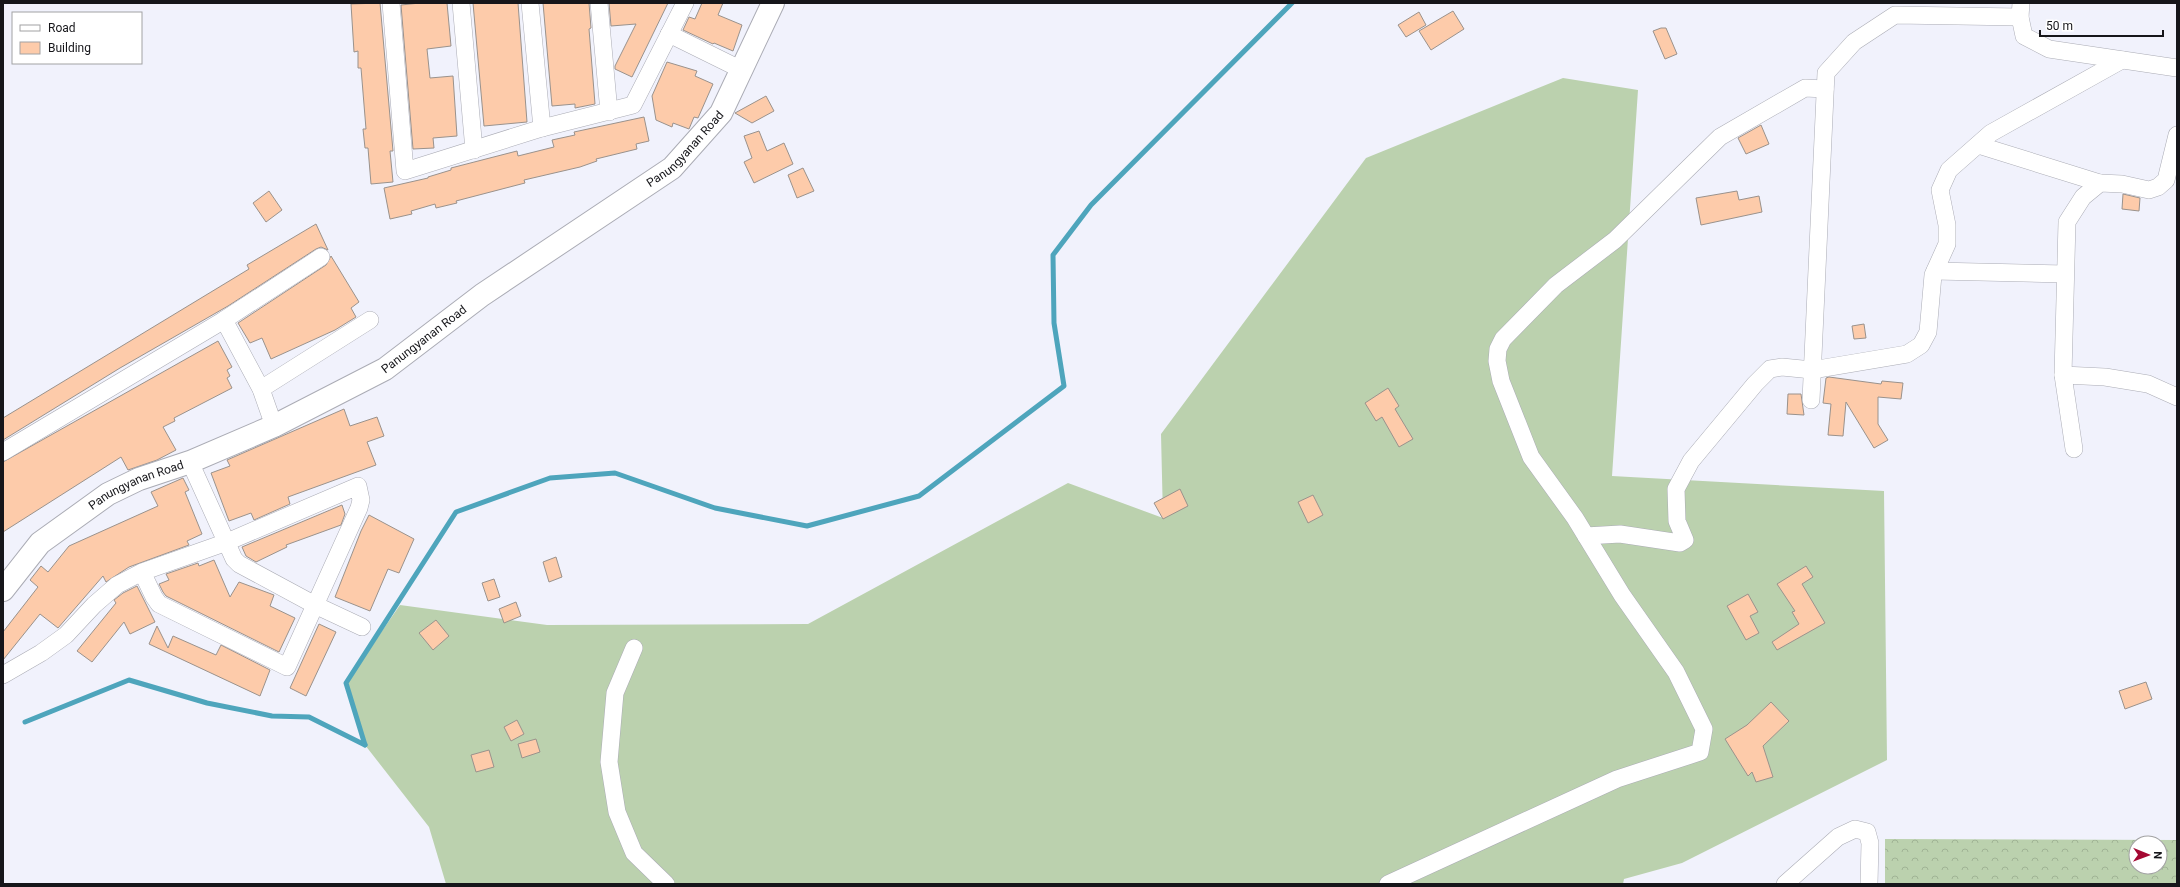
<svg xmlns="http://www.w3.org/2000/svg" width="2180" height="887" font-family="Roboto,sans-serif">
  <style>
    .grass { fill: #bbd1ae }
    .forest { fill: url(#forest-crowns); fill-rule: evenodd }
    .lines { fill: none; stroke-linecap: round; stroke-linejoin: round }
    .stream { stroke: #4ea5bc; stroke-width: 5 }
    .building { fill: #fdcbaa; stroke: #9a928c }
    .minor-casing { stroke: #abacb5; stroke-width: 18 }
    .tertiary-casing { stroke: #abacb5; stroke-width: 24 }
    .minor { stroke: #fff; stroke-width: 17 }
    .tertiary { stroke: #fff; stroke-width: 22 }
    .labels { text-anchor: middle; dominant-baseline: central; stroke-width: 4; stroke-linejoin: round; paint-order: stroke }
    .street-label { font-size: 12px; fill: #16161a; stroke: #fff }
  </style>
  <defs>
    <pattern id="forest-crowns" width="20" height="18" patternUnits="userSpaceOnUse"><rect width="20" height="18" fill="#bbd1ae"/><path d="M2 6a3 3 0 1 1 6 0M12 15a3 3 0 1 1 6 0" fill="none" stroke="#a0b395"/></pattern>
  </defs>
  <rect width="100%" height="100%" fill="#f1f2fc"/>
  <!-- grass -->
  <path class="grass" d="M1563 78 1638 90 1612 476 1884 491 1887 760 1682 863 1624 879 1623 884H446L429 827 365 745 346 683 400 605 547 625 808 624 1068 483 1163 518 1161 434 1366 158Z"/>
  <!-- forest -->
  <path class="forest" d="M1885 839 2177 840V884H1885ZM2136 843H2160V867H2136Z"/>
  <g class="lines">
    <!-- stream -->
    <g class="stream">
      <path d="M25 722 129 680 207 703 272 716 309 717 365 745"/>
      <path d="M365 745 346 683 456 512 550 478 615 473 715 508 807 526 919 496 1064 386 1054 323 1053 255 1091 205 1292 3"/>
    </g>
  </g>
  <!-- building -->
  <g class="building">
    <path d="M380 3 393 151H390L393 182 371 184 368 148H365L363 129H366L361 68H358V51L354 52 351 4Z"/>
    <path d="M420 3H447L451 46 427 49 430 78 453 76 457 136 433 138 434 148 413 149 401 5Z"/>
    <path d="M473 3H518L527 122 484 126Z"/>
    <path d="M543 3H589L591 28 589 29 595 104 575 108V104L552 106Z"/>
    <path d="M609 3H668L632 77 615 69V66L636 24 611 26Z"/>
    <path d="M702 3H723L718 15 742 25 733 51 714 43 713 44 683 30 689 17 695 19Z"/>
    <path d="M1453 11 1464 29 1431 50 1419 31Z"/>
    <path d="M1419 12 1426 25 1406 37 1398 25Z"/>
    <path d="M1661 28H1666L1677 54 1665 59 1653 31Z"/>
    <path d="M667 62 697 71 695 76 713 84 698 118 694 117 689 129 673 123 672 127 656 120 652 96Z"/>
    <path d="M766 96 774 111 752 123 735 113Z"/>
    <path d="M644 117 649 141 636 144 637 149 596 159 597 161 580 167 524 180 525 183 456 201 457 203 436 208 435 204 411 211 412 214 390 219 384 188 428 178V177L451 170V168L517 151 518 156 554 147 552 140 575 135 574 132Z"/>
    <path d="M1761 125 1769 144 1746 154 1738 138Z"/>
    <path d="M759 131 767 151 784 143 793 164 754 183 744 162 752 158 744 136Z"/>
    <path d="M803 168 814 191 797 198 788 175Z"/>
    <path d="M269 191 282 210 266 222 253 203Z"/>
    <path d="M1737 191 1739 200 1759 196 1762 212 1701 225 1696 198Z"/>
    <path d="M2123 194 2140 198 2139 211 2122 209Z"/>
    <path d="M316 224 328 250 321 247 316 249 228 306 120 368 3 440V418L249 269 247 265Z"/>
    <path d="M331 256 359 302 351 308 356 317 335 330 271 359 262 338 250 343 238 323 326 265Z"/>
    <path d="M1864 324 1866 338 1854 339 1852 326Z"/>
    <path d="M218 341 232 367 227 370 230 376 227 378 232 388 174 418 175 421 163 427 176 450 157 460 128 470 121 457 3 532V462Z"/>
    <path d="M1829 377 1881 384 1882 381 1903 383 1901 399 1878 397V424L1888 440 1874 448 1846 402 1843 436 1828 435 1831 404 1823 403 1826 378Z"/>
    <path d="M1388 388 1399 406 1395 409 1413 439 1399 447 1382 417 1376 421 1365 403Z"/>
    <path d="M1788 394H1801L1804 415 1787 414Z"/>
    <path d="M344 409 350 426 377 417 384 436 367 442 376 465 288 497 290 504 254 520 251 513 229 521 211 473 230 466 227 460Z"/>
    <path d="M183 478 189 490 185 492 202 534 187 541 189 545 129 567 106 582 103 576 58 628 40 614 3 660V632L38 587 30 580 41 566 48 572 69 546 158 506 151 492Z"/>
    <path d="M1180 489 1188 506 1163 519 1154 503Z"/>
    <path d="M1313 495 1323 515 1308 523 1298 502Z"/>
    <path d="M342 505 345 514 341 525 286 545 287 547 256 562 246 556 242 547Z"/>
    <path d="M369 515 414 539 399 573 388 569 370 611 335 597 361 531Z"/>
    <path d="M556 557 562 577 549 582 543 562Z"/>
    <path d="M214 560 230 597 239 582 274 595 270 606 295 618 279 652 166 596 163 592 159 584 169 580 166 574 198 563 199 566Z"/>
    <path d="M1806 566 1813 577 1802 584 1825 623 1777 650 1772 642 1799 624 1792 612 1795 611 1777 584Z"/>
    <path d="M494 579 500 597 488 601 482 583Z"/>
    <path d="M137 586 155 622 130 634 124 622 92 662 77 651 116 603 114 600 123 593Z"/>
    <path d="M1748 594 1758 612 1750 616 1759 633 1746 640 1727 606Z"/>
    <path d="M516 602 521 616 504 623 499 609Z"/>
    <path d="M436 620 449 636 433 650 419 633Z"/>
    <path d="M319 624 336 632 306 696 290 688Z"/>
    <path d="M157 626 168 648 173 636 216 655 221 645 270 670 260 696 149 644Z"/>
    <path d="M2146 682 2152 699 2125 709 2119 691Z"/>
    <path d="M1771 702 1789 721 1763 746 1773 777 1756 782 1752 772 1748 776 1725 739 1747 725Z"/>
    <path d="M517 720 524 734 511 741 504 727Z"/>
    <path d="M536 739 540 752 522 758 518 744Z"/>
    <path d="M489 750 494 767 476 772 471 755Z"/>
  </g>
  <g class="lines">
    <!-- minor casing -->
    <g class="minor-casing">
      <g id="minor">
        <path d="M391 3 405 171 542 128 633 105 685 3"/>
        <path d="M461 3 474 150"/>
        <path d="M530 3 542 128"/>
        <path d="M599 3 609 112"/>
        <path d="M2021 3 2020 17 2024 36 2049 49 2177 68"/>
        <path d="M669 34 742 70"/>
        <path d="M1978 145 2100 183"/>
        <path d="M1935 271 2065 274"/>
        <path d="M224 320 261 389 274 426"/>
        <path d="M2063 375 2105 377 2148 384 2177 397"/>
        <path d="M261 389 370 320"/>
        <path d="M1811 400 1826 73 1854 42 1895 15 2020 17"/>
        <path d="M2074 449 2063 375 2067 222 2083 197 2100 183 2122 184 2149 190 2158 187 2166 180 2177 135"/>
        <path d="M3 452 224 320 321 257"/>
        <path d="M190 462 234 559 239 564 315 605 362 627"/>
        <path d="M1586 536 1620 534 1680 543 1685 540 1677 521 1676 489 1691 461 1755 384 1770 369 1782 367 1812 370 1907 354 1921 345 1928 332 1933 275 1947 244V225L1940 190 1949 170 1991 133 2122 60"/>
        <path d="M634 648 615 693 609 762 617 812 634 853 666 884"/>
        <path d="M3 675 41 653 66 635 94 605 117 585 142 572 227 542 358 486 361 500 359 508 287 667 159 604 154 597 142 572"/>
        <path d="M1388 884 1617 779 1700 752 1704 729 1676 672 1622 595 1575 518 1531 457 1501 381 1497 361 1498 349 1503 339 1556 285 1615 240 1720 137 1805 88 1825 89"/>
        <path d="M1785 884 1838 837 1855 829 1867 832 1870 843 1869 884"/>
      </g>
    </g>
    <!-- tertiary casing -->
    <g class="tertiary-casing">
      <g id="tertiary">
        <path id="s1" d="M3 590 40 543 108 494 139 479 190 462 274 426 385 369 482 295 672 168 721 113 773 3"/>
      </g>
    </g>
    <!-- minor -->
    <use href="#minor" class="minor"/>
    <!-- tertiary -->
    <use href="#tertiary" class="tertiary"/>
  </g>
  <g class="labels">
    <!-- street labels -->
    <g class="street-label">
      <text stroke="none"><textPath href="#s1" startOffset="821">Panungyanan Road</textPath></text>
      <text stroke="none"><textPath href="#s1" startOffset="497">Panungyanan Road</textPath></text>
      <text stroke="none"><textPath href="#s1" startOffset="173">Panungyanan Road</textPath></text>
    </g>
  </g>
  <!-- border -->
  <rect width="2180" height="887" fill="none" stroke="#16161a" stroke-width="8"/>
  <!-- legend -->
  <rect x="12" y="12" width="130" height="52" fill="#ffffff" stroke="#a2a2a3"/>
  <rect x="20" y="25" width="20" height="6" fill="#ffffff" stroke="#a2a2a3"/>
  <text x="48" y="32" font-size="12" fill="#16161a">Road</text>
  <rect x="20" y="42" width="20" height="12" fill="#fdcbaa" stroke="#a2a2a3"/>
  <text x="48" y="52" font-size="12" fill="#16161a">Building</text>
  <!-- north arrow -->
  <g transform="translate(2148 855) rotate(91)"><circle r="19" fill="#ffffff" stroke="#a2a2a3"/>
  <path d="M0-3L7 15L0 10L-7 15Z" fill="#a40832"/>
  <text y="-6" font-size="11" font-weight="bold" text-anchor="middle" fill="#16161a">N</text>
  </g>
  <!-- scale -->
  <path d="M2040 30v6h123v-6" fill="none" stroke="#16161a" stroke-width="2"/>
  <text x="2046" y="30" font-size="12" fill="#16161a" stroke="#ffffff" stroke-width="3" paint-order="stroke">50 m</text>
</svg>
